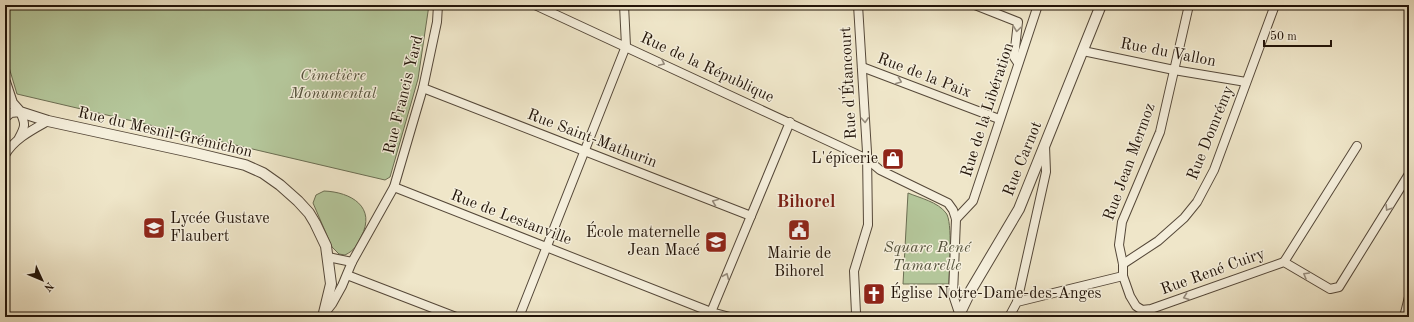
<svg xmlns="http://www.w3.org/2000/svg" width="1414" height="322" font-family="'Old Standard TT',serif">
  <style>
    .green { fill: #b4c69a; stroke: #6b6d52 }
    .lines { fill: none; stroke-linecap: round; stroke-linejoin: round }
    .minor-casing { stroke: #554839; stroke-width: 10 }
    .tertiary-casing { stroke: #554839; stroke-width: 12 }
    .minor { stroke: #f5efdc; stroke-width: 8 }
    .tertiary { stroke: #f5efdc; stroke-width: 10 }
    .oneway { stroke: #968c7d }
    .labels { text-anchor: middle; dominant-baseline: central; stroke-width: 3; stroke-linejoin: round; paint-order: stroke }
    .street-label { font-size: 16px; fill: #221409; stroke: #f5efdc }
    .park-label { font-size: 16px; font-style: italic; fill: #55523c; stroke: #f5efdc }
    .poi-label { font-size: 16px; fill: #221409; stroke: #f5efdc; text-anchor: end }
    .quarter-label { font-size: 18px; font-weight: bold; fill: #7a1f14; stroke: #f5efdc }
  </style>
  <rect width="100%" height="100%" fill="#efe6c9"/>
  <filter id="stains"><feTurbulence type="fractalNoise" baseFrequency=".005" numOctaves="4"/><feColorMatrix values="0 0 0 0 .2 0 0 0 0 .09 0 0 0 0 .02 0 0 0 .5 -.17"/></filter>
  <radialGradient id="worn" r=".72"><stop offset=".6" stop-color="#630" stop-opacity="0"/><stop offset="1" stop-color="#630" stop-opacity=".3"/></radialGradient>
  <!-- green -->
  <g class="green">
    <path d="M5 5H429L418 79 390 177 385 180 17 94 5 54Z"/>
    <path d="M324 191C351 192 377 207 361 237 356 246 355 250 345 255L339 254 332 247 313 203 316 195Z"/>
    <path d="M908 193C920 198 938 202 946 213 953 221 949 271 949 284H903Z"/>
  </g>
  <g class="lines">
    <!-- minor casing -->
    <g class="minor-casing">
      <g id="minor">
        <path d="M535 5 867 159 880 170 948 203 953 210 956 219 953 295 959 313"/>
        <path d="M975 5 1018 22 1014 57 1018 63"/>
        <path d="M1189 5 1160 132 1122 222 1119 245 1123 264V276L1130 296 1136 306 1142 310 1151 309 1284 262 1330 289 1339 287 1409 174"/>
        <path d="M1083 51 1174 70 1246 82"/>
        <path d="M862 67 999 119"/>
        <path d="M423 88 751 216"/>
        <path d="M5 118 11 113 20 112C26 124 25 127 19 138"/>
        <path d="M5 155C14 139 32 130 48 121"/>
        <path d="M394 187 711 312 730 317"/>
        <path d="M956 219 973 201 1038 5"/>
        <path d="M328 257 352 262"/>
        <path d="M1284 262 1357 146"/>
        <path d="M1123 264 1158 241 1184 218 1197 202 1214 170 1275 5"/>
        <path d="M347 275 456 317"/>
        <path d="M1017 302 1046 172 1045 146"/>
        <path d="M325 313 332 304 342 286 352 262 394 187 423 88 437 22 438 5"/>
        <path d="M519 317 626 46 624 5"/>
        <path d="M709 317 790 122"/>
        <path d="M855 317 856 313 854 271 868 225 867 152 858 5"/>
        <path d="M1009 317 1017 302 1123 276"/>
        <path d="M1404 317 1409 297"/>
      </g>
    </g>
    <!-- tertiary casing -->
    <g class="tertiary-casing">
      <g id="tertiary">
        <path d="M5 82 12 103 20 112 48 121 195 153 245 165 263 173 280 185 298 201 309 213 315 223 326 246 331 284 323 317"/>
        <path d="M958 317 971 290 1019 209 1101 5"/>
      </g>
    </g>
    <!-- minor -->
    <use href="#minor" class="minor"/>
    <!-- tertiary -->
    <use href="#tertiary" class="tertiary"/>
  </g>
  <!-- one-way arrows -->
  <defs><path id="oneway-chevron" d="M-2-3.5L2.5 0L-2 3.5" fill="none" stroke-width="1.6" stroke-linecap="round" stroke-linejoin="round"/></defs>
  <g class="oneway">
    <use href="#oneway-chevron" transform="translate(1017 29) rotate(97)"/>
    <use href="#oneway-chevron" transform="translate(662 63) rotate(25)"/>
    <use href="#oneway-chevron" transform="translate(899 81) rotate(21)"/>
    <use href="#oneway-chevron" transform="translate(865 120) rotate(87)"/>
    <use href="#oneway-chevron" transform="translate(715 202) rotate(-158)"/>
    <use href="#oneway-chevron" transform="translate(1388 208) rotate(122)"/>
    <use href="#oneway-chevron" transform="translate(1306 275) rotate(-150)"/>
    <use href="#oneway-chevron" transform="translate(726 276) rotate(-67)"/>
    <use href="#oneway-chevron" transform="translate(1186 297) rotate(160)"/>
  </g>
  <!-- icons -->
  <defs>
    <g id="shop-square" transform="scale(1.15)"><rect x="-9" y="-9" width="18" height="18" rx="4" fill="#8f2418" stroke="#f5efdc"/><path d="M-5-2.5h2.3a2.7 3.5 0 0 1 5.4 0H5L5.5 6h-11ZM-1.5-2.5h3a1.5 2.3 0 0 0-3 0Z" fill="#fff"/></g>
    <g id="school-square" transform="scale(1.15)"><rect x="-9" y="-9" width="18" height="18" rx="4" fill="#8f2418" stroke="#f5efdc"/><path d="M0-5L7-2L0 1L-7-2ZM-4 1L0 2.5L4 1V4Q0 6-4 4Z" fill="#fff"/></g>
    <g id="civic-square" transform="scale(1.15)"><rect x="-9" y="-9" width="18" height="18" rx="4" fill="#8f2418" stroke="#f5efdc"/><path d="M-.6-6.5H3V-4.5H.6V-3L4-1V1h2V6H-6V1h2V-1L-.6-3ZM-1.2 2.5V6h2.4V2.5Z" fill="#fff"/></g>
    <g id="church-square" transform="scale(1.15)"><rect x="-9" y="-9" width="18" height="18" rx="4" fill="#8f2418" stroke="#f5efdc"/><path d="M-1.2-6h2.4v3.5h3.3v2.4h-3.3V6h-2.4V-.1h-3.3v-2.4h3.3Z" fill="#fff"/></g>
  </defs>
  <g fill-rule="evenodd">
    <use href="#shop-square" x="893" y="159"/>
    <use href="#school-square" x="154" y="228"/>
    <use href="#civic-square" x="799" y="230"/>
    <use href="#school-square" x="716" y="242"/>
    <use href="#church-square" x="874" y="294"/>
  </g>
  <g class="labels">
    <!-- street labels -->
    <g class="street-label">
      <text transform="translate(1168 53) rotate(11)">Rue du Vallon</text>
      <text transform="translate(707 68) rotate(25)">Rue de la République</text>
      <text transform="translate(924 76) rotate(21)">Rue de la Paix</text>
      <text transform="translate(849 83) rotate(-93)">Rue d'Étancourt</text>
      <text transform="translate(404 95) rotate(-76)">Rue Francis Yard</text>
      <text transform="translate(988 110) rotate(-72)">Rue de la Libération</text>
      <text transform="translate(165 133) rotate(13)">Rue du Mesnil-Grémichon</text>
      <text transform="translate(1211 133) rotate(-68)">Rue Domrémy</text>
      <text transform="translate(592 139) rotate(21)">Rue Saint-Mathurin</text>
      <text transform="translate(1023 159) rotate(-68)">Rue Carnot</text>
      <text transform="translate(1130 162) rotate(-70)">Rue Jean Mermoz</text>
      <text transform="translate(511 218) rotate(21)">Rue de Lestanville</text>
      <text transform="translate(1213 272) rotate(-20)">Rue René Cuiry</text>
    </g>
    <!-- park labels -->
    <g class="park-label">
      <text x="333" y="76">Cimetière<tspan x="333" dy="18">Monumental</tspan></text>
      <text x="927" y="248">Square René<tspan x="927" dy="18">Tamarelle</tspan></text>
    </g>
    <!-- poi labels -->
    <g class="poi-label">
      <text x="878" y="159">L'épicerie</text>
      <text x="170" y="219" text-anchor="start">Lycée Gustave<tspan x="170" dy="18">Flaubert</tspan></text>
      <text x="700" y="233">École maternelle<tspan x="700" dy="18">Jean Macé</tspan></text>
      <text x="799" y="254" text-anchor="middle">Mairie de<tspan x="799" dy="18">Bihorel</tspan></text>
      <text x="890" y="294" text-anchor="start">Église Notre-Dame-des-Anges</text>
    </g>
    <!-- quarter labels -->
    <g class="quarter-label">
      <text x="806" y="202">Bihorel</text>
    </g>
  </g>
  <!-- margin -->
  <rect width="1414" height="322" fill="none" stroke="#efe6c9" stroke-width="20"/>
  <rect x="6" y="6" width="1402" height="310" fill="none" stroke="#221409" stroke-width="2"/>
  <rect x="10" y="10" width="1394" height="302" fill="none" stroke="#221409"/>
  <!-- north arrow -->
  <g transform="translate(42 280) rotate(134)" stroke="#f5efdc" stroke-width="3" paint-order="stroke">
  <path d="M0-3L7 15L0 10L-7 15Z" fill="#221409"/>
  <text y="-6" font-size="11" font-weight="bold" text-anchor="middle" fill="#221409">N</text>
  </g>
  <!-- scale -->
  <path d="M1264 40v6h67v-6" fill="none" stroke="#221409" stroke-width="2"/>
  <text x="1270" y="40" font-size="12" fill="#221409" stroke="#f5efdc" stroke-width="3" paint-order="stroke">50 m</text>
  <rect width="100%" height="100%" filter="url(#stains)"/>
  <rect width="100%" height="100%" fill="url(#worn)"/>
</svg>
